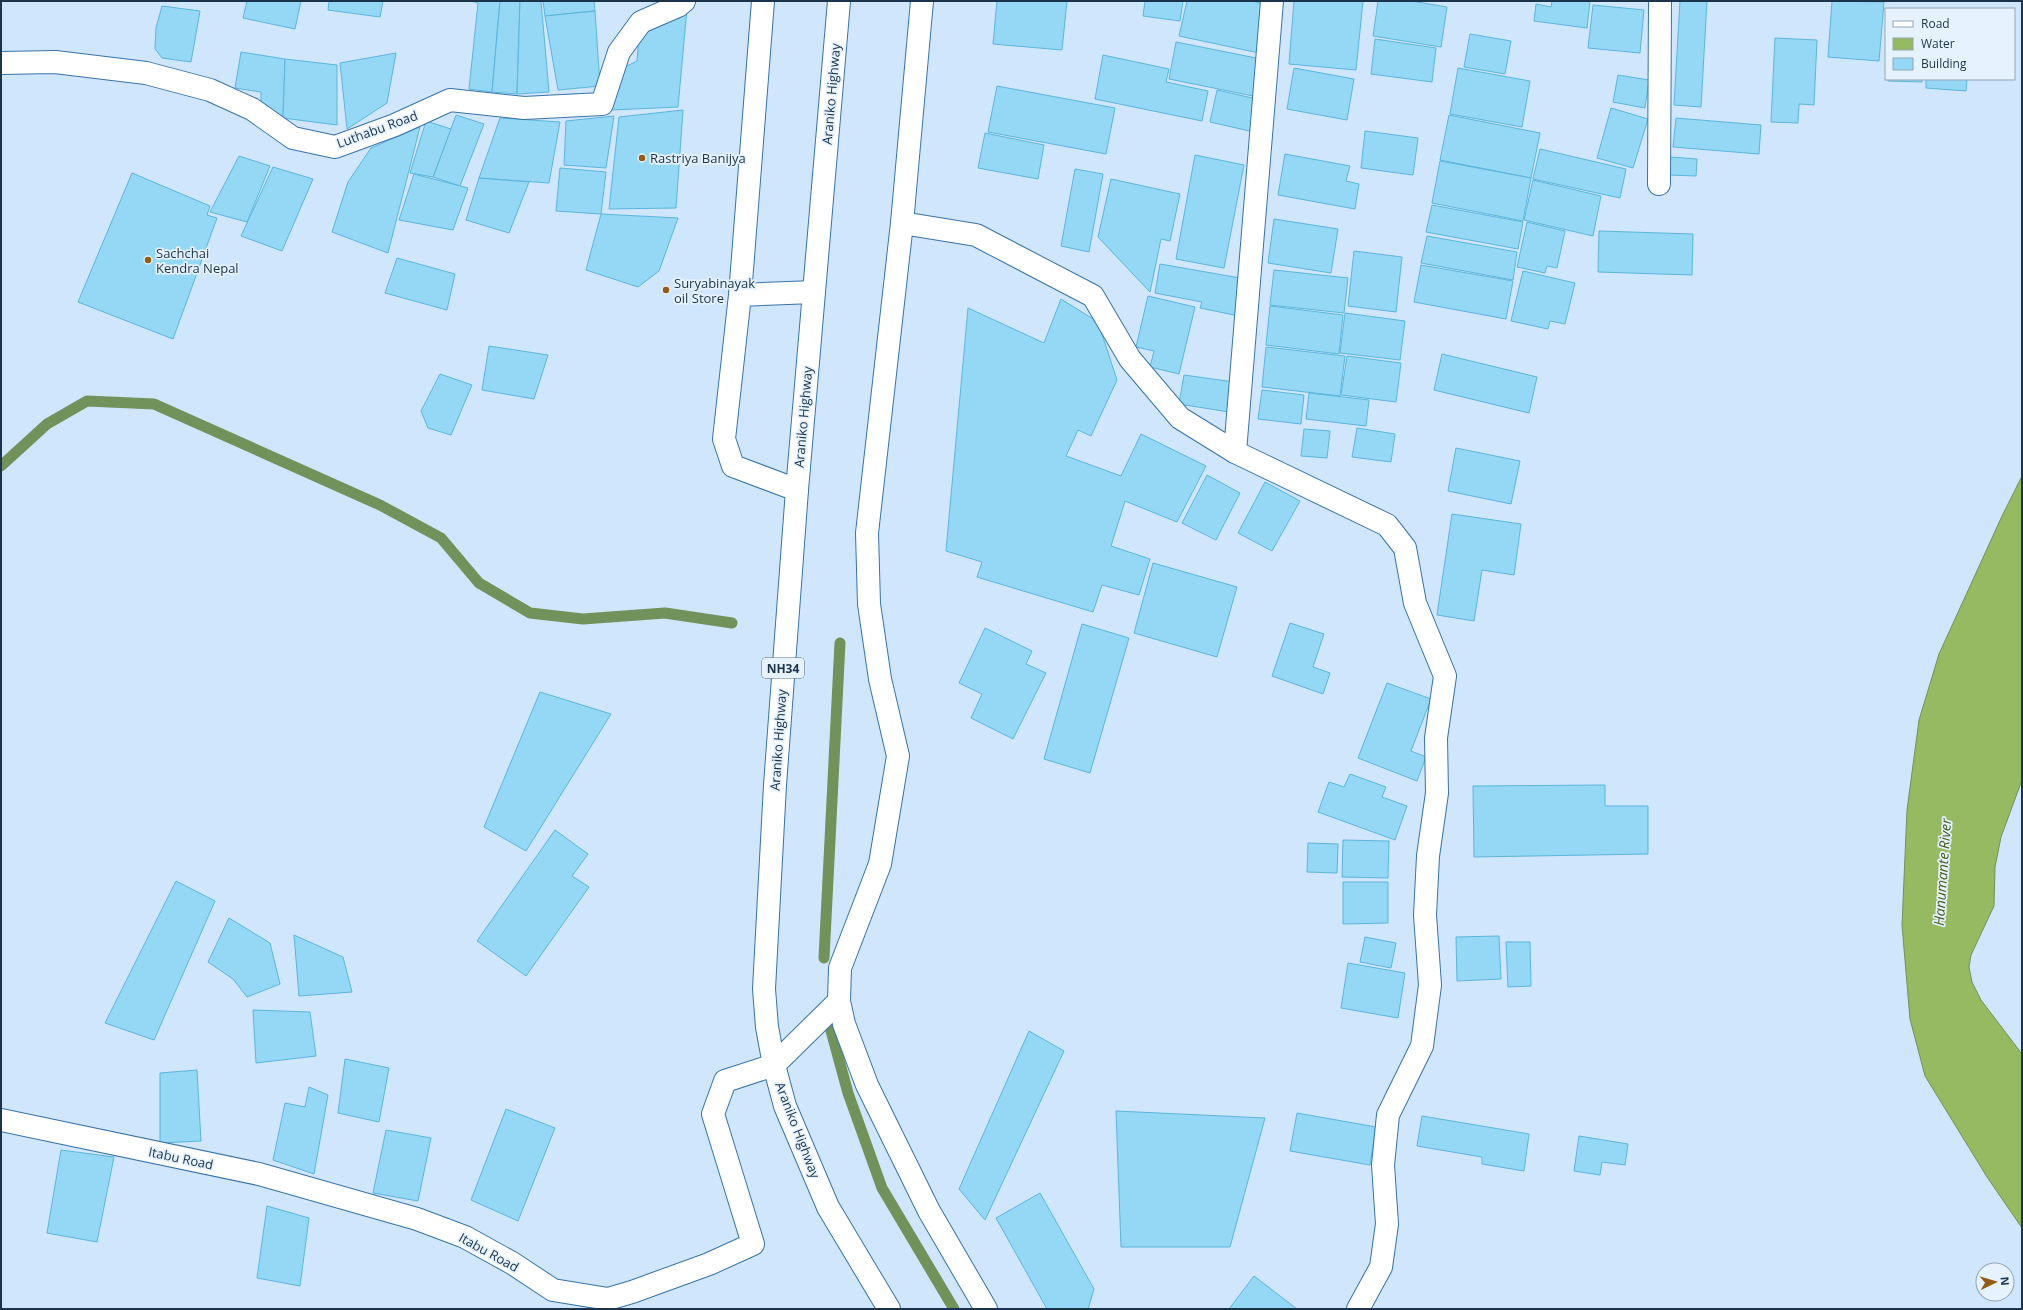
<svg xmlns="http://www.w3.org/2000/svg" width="2023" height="1310" font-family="'Open Sans',sans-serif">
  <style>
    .water { fill: #96ba61; stroke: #71925a }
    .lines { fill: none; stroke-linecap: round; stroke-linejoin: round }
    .stream { stroke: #71925a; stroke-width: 11 }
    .building { fill: #94d8f6; stroke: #5cb5da }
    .minor-casing { stroke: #3973a6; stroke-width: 24 }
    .highway-casing { stroke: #3973a6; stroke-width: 24 }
    .minor { stroke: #fff; stroke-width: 22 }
    .highway { stroke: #fff; stroke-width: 22 }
    .poi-dot { fill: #935c14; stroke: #e6f2fe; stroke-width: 1.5 }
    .labels { text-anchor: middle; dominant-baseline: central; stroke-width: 3.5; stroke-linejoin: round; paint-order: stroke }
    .shield { fill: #e6f2fe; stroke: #596d81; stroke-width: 1 }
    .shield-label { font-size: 12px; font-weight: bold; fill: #1c344b }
    .street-label { font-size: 13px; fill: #1c344b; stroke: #e6f2fe }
    .poi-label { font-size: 13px; fill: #1c344b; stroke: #e6f2fe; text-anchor: start }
    .water-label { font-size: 14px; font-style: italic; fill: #445c1e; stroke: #e6f2fe }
  </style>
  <rect width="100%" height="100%" fill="#cfe6fd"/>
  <!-- water -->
  <path class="water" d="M2022 476V780L2001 837 1995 867 1994 906 1971 955 1969 967 1972 982 1981 1000 2022 1054V1228L1987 1177 1925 1076 1910 1019 1902 925 1907 810 1919 720 1939 654 2002 516Z"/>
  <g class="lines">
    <!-- stream -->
    <g class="stream">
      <path d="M1 466 47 424 87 401 154 404 380 505 441 538 479 583 530 613 583 619 665 613 732 623"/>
      <path d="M824 958 840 643"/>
      <path d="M830 1027 848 1093 882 1188 954 1309"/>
    </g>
  </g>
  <!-- building -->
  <g class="building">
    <path d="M247 1H301L295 29 243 18Z"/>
    <path d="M329 1H383L380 17 328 10Z"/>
    <path d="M470 1H500L492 92 469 89 478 3Z"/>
    <path d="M500 1H520L517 94 492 92Z"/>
    <path d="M520 1H541L549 92 517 94Z"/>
    <path d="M543 1H594L595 11 545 16Z"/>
    <path d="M997 1H1067L1062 50 993 44Z"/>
    <path d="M1145 1H1183L1180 21 1143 16Z"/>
    <path d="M1187 1H1252L1268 5 1259 53 1179 36Z"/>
    <path d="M1294 1H1363L1356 70 1289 64Z"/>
    <path d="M1378 1H1411L1447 7 1441 47 1373 36Z"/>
    <path d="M1552 1H1590L1587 28 1534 21 1536 4 1551 7Z"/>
    <path d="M1680 1H1707L1701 107 1674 105Z"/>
    <path d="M1832 1 1884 2 1879 61 1828 57Z"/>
    <path d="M1593 5 1644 10 1640 53 1588 48Z"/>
    <path d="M162 6 200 11 191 62 162 58 155 49 156 28Z"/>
    <path d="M687 9 678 107 611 110 619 70 637 61 639 36Z"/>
    <path d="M595 11 600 86 558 90 545 16Z"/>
    <path d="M1470 34 1511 41 1505 74 1464 67Z"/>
    <path d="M1775 38 1817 40 1814 105 1799 104 1798 123 1771 122Z"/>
    <path d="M1375 39 1436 48 1432 82 1371 74Z"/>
    <path d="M1176 42 1266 60 1258 97 1169 79Z"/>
    <path d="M241 52 285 59 283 118 261 110V92L235 88Z"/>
    <path d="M396 53 387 103 347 129 340 63Z"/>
    <path d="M1103 55 1169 69 1166 82 1208 91 1202 121 1095 99Z"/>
    <path d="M285 59 337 65V125L283 118Z"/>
    <path d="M1294 68 1354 79 1347 120 1287 109Z"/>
    <path d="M1458 68 1530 81 1522 127 1450 114Z"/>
    <path d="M1618 75 1649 80 1645 108 1613 102Z"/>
    <path d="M1888 79H1922V82L1888 81Z"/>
    <path d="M1926 79H1967L1966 91 1926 88Z"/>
    <path d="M997 86 1115 108 1106 154 988 132Z"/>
    <path d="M1217 90 1261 100 1254 132 1210 122Z"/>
    <path d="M1611 108 1648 119 1633 168 1597 158Z"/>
    <path d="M683 110 676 208 609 209 619 117Z"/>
    <path d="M456 115 484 124 460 186 433 177Z"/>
    <path d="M1449 115 1540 133 1531 178 1440 160Z"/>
    <path d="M614 116 606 168 564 165 566 121Z"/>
    <path d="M500 118 560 122 549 183 479 178Z"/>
    <path d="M1676 118 1761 125 1759 154 1673 147Z"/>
    <path d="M426 121 451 129 433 177 410 173Z"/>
    <path d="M420 127 388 253 332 232 348 182 371 148Z"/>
    <path d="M1365 131 1418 138 1413 175 1361 168Z"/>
    <path d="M985 133 1044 145 1038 179 978 168Z"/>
    <path d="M1540 149 1626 169 1620 198 1533 179Z"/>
    <path d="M1285 154 1350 166 1346 181 1359 184 1355 209 1278 195Z"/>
    <path d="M1195 155 1244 165 1224 268 1176 259Z"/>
    <path d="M239 156 270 166 247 222 210 212Z"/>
    <path d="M1670 157 1697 159 1696 176 1669 175Z"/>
    <path d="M1440 161 1531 178 1523 221 1432 203Z"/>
    <path d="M273 167 313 179 282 251 241 236Z"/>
    <path d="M560 168 606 172 601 214 556 211Z"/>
    <path d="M1075 169 1103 174 1089 252 1061 246Z"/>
    <path d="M132 173 210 206 207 215 217 218 173 339 78 302Z"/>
    <path d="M414 174 468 188 453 230 399 220Z"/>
    <path d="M479 178 529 182 509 233 466 220Z"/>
    <path d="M1111 179 1180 194 1170 241 1161 239 1150 292 1098 237Z"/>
    <path d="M1533 180 1601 196 1593 236 1524 220Z"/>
    <path d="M1432 205 1523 222 1518 249 1426 232Z"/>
    <path d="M601 214 678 218 659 271 638 287 586 270Z"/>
    <path d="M1274 219 1338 229 1331 273 1268 263Z"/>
    <path d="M1527 222 1565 231 1557 268 1547 266 1545 273 1517 267Z"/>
    <path d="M1599 231 1693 234 1692 275 1598 272Z"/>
    <path d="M1427 236 1517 252 1513 280 1421 263Z"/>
    <path d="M1354 251 1402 257 1396 312 1348 306Z"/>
    <path d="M397 258 455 274 447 310 385 293Z"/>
    <path d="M1160 264 1246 279 1239 316 1200 308 1202 302 1155 293Z"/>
    <path d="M1421 265 1513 281 1506 319 1414 302Z"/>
    <path d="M1274 270 1348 278 1344 313 1270 305Z"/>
    <path d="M1523 271 1575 283 1565 324 1550 321 1548 329 1511 321Z"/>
    <path d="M1148 296 1195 307 1179 374 1150 367 1154 351 1136 347Z"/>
    <path d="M1061 299 1098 322 1117 380 1091 436 1078 430 1066 456 1121 476 1141 434 1206 466 1177 522 1125 501 1111 546 1150 559 1139 595 1102 585 1093 612 977 577 982 562 946 551 968 308 1044 343Z"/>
    <path d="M1270 306 1343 315 1339 354 1266 345Z"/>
    <path d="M1345 313 1405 321 1400 360 1340 353Z"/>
    <path d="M489 346 548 355 534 399 482 390Z"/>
    <path d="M1266 347 1345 356 1340 396 1262 387Z"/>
    <path d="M1442 354 1537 377 1529 413 1434 390Z"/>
    <path d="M1347 356 1401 363 1396 402 1341 395Z"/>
    <path d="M440 374 472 385 451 435 428 428 421 411Z"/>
    <path d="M1184 375 1234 382 1229 412 1179 404Z"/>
    <path d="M1262 390 1304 395 1301 424 1258 419Z"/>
    <path d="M1309 393 1369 400 1366 426 1306 419Z"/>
    <path d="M1357 428 1395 434 1391 462 1352 457Z"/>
    <path d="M1304 429 1330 431 1327 458 1301 456Z"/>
    <path d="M1456 448 1520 461 1511 504 1448 491Z"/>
    <path d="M1207 475 1240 493 1216 540 1182 523Z"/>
    <path d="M1265 482 1300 501 1272 551 1238 533Z"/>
    <path d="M1452 514 1521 524 1514 575 1482 570 1474 621 1437 615Z"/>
    <path d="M1153 563 1237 587 1217 657 1134 633Z"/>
    <path d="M1290 623 1324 634 1313 667 1330 673 1323 694 1272 676Z"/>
    <path d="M1082 624 1129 638 1090 773 1044 759Z"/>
    <path d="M985 628 1032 651 1026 664 1046 673 1013 739 971 718 982 694 959 683Z"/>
    <path d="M1387 683 1431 699 1411 751 1426 757 1417 781 1358 758Z"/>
    <path d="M540 692 611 714 526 851 484 827Z"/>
    <path d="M1350 774 1386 787 1382 797 1407 806 1395 840 1318 812 1329 782 1344 787Z"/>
    <path d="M1605 785V806H1648V854L1474 857 1473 786Z"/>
    <path d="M555 830 588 854 572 876 589 887 526 976 477 941Z"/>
    <path d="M1343 840 1389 841 1388 878 1342 877Z"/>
    <path d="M1308 843 1338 844 1337 873 1307 872Z"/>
    <path d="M176 881 215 901 154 1040 105 1023Z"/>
    <path d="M1343 882H1388V923L1343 924Z"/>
    <path d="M229 918 270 943 280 984 247 997 233 979 208 962Z"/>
    <path d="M294 935 343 957 352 992 299 996Z"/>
    <path d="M1499 936 1501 979 1457 981 1456 937Z"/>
    <path d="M1365 937 1396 943 1391 968 1360 962Z"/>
    <path d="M1506 942H1530L1531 986 1508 987Z"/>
    <path d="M1348 963 1405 973 1398 1018 1341 1008Z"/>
    <path d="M253 1010 310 1012 316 1056 256 1063Z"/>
    <path d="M1029 1031 1064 1051 985 1220 959 1189Z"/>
    <path d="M345 1059 389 1068 379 1122 338 1113Z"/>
    <path d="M197 1070 201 1141 160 1143V1073Z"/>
    <path d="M309 1087 328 1095 314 1174 273 1160 285 1103 305 1107Z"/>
    <path d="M506 1109 555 1128 518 1221 471 1200Z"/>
    <path d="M1116 1111 1265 1118 1230 1247H1121Z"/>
    <path d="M1297 1113 1376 1127 1370 1165 1290 1151Z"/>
    <path d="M1422 1116 1529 1134 1524 1171 1482 1164V1157L1417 1146Z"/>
    <path d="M386 1130 431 1138 418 1201 373 1193Z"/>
    <path d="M1579 1136 1628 1144 1625 1165 1602 1162 1600 1175 1574 1171Z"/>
    <path d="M61 1150 114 1157 97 1242 47 1233Z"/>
    <path d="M1040 1193 1094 1289 1088 1309H1047L996 1218Z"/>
    <path d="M267 1206 309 1218 300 1286 257 1278Z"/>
    <path d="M1254 1276 1297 1309H1229Z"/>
  </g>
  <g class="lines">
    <!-- minor casing -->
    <g class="minor-casing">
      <g id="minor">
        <path d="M763 1 740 295 724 439 733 466 797 490"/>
        <path d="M1 63 55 62 146 73 210 90 252 109 293 138 335 147 395 125 450 100 524 108 602 104 619 52 641 22 678 6 684 1"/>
        <path d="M1659 184 1660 1"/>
        <path d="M902 223 976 235 1093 296 1130 359 1180 418 1235 452 1387 525 1405 548 1415 603 1445 676 1436 738 1437 793 1428 856 1425 915 1430 985 1422 1046 1388 1115 1383 1165 1387 1224 1381 1267 1358 1309"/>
        <path d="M740 295 814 292"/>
        <path d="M1235 452 1272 1"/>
        <path d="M839 1001 844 1024 867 1085 929 1211 986 1309"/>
        <path d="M1 1120 259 1174 417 1219 465 1237 512 1263 553 1290 608 1299 632 1292 709 1264 753 1244 713 1114 725 1081 774 1065 839 1001 840 968 880 864 898 756 880 679 869 604 867 533 902 223 922 1"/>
      </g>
    </g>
    <!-- highway casing -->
    <g class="highway-casing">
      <path id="highway" d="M839 1 797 490 775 785 764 989 767 1027 774 1065 785 1106 828 1207 889 1309"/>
    </g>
    <!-- minor -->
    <use href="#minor" class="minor"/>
    <!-- highway -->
    <use href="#highway" class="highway"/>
  </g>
  <!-- markers -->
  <g class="poi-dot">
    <circle cx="642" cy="158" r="4"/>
    <circle cx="148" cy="260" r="4"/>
    <circle cx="666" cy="290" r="4"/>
  </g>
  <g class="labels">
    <!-- shield labels -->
    <rect class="shield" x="762" y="658" width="42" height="20" rx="3"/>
    <g class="shield-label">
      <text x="783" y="668">NH34</text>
    </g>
    <!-- street labels -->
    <g class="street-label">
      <text transform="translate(831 94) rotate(-85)">Araniko Highway</text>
      <text transform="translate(377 129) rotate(-20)">Luthabu Road</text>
      <text transform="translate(803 417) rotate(-85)">Araniko Highway</text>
      <text transform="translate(778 740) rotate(-86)">Araniko Highway</text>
      <text transform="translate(798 1130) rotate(69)">Araniko Highway</text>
      <text transform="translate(181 1158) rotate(12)">Itabu Road</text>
      <text transform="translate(489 1252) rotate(29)">Itabu Road</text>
    </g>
    <!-- poi labels -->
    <g class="poi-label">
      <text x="650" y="158">Rastriya Banijya</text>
      <text x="156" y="253">Sachchai<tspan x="156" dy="15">Kendra Nepal</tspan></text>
      <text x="674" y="283">Suryabinayak<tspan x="674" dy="15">oil Store</tspan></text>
    </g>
    <!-- water labels -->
    <g class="water-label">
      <text transform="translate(1942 872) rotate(-86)">Hanumante River</text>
    </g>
  </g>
  <!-- border -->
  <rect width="2023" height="1310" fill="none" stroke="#1c344b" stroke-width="4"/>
  <!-- legend -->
  <rect x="1885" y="8" width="130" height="72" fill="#e6f2fe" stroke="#95a6b6"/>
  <rect x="1893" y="21" width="20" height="6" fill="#ffffff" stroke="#95a6b6"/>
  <text x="1921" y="28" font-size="12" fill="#1c344b">Road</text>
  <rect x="1893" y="38" width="20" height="12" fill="#96ba61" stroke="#95a6b6"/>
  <text x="1921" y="48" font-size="12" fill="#1c344b">Water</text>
  <rect x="1893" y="58" width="20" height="12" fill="#94d8f6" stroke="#95a6b6"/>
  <text x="1921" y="68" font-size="12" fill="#1c344b">Building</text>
  <!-- north arrow -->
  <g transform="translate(1995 1282) rotate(85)"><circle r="19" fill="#e6f2fe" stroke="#95a6b6"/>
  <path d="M0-3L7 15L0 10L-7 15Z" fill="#935c14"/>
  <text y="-6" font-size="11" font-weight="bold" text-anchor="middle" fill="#1c344b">N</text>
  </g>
</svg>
